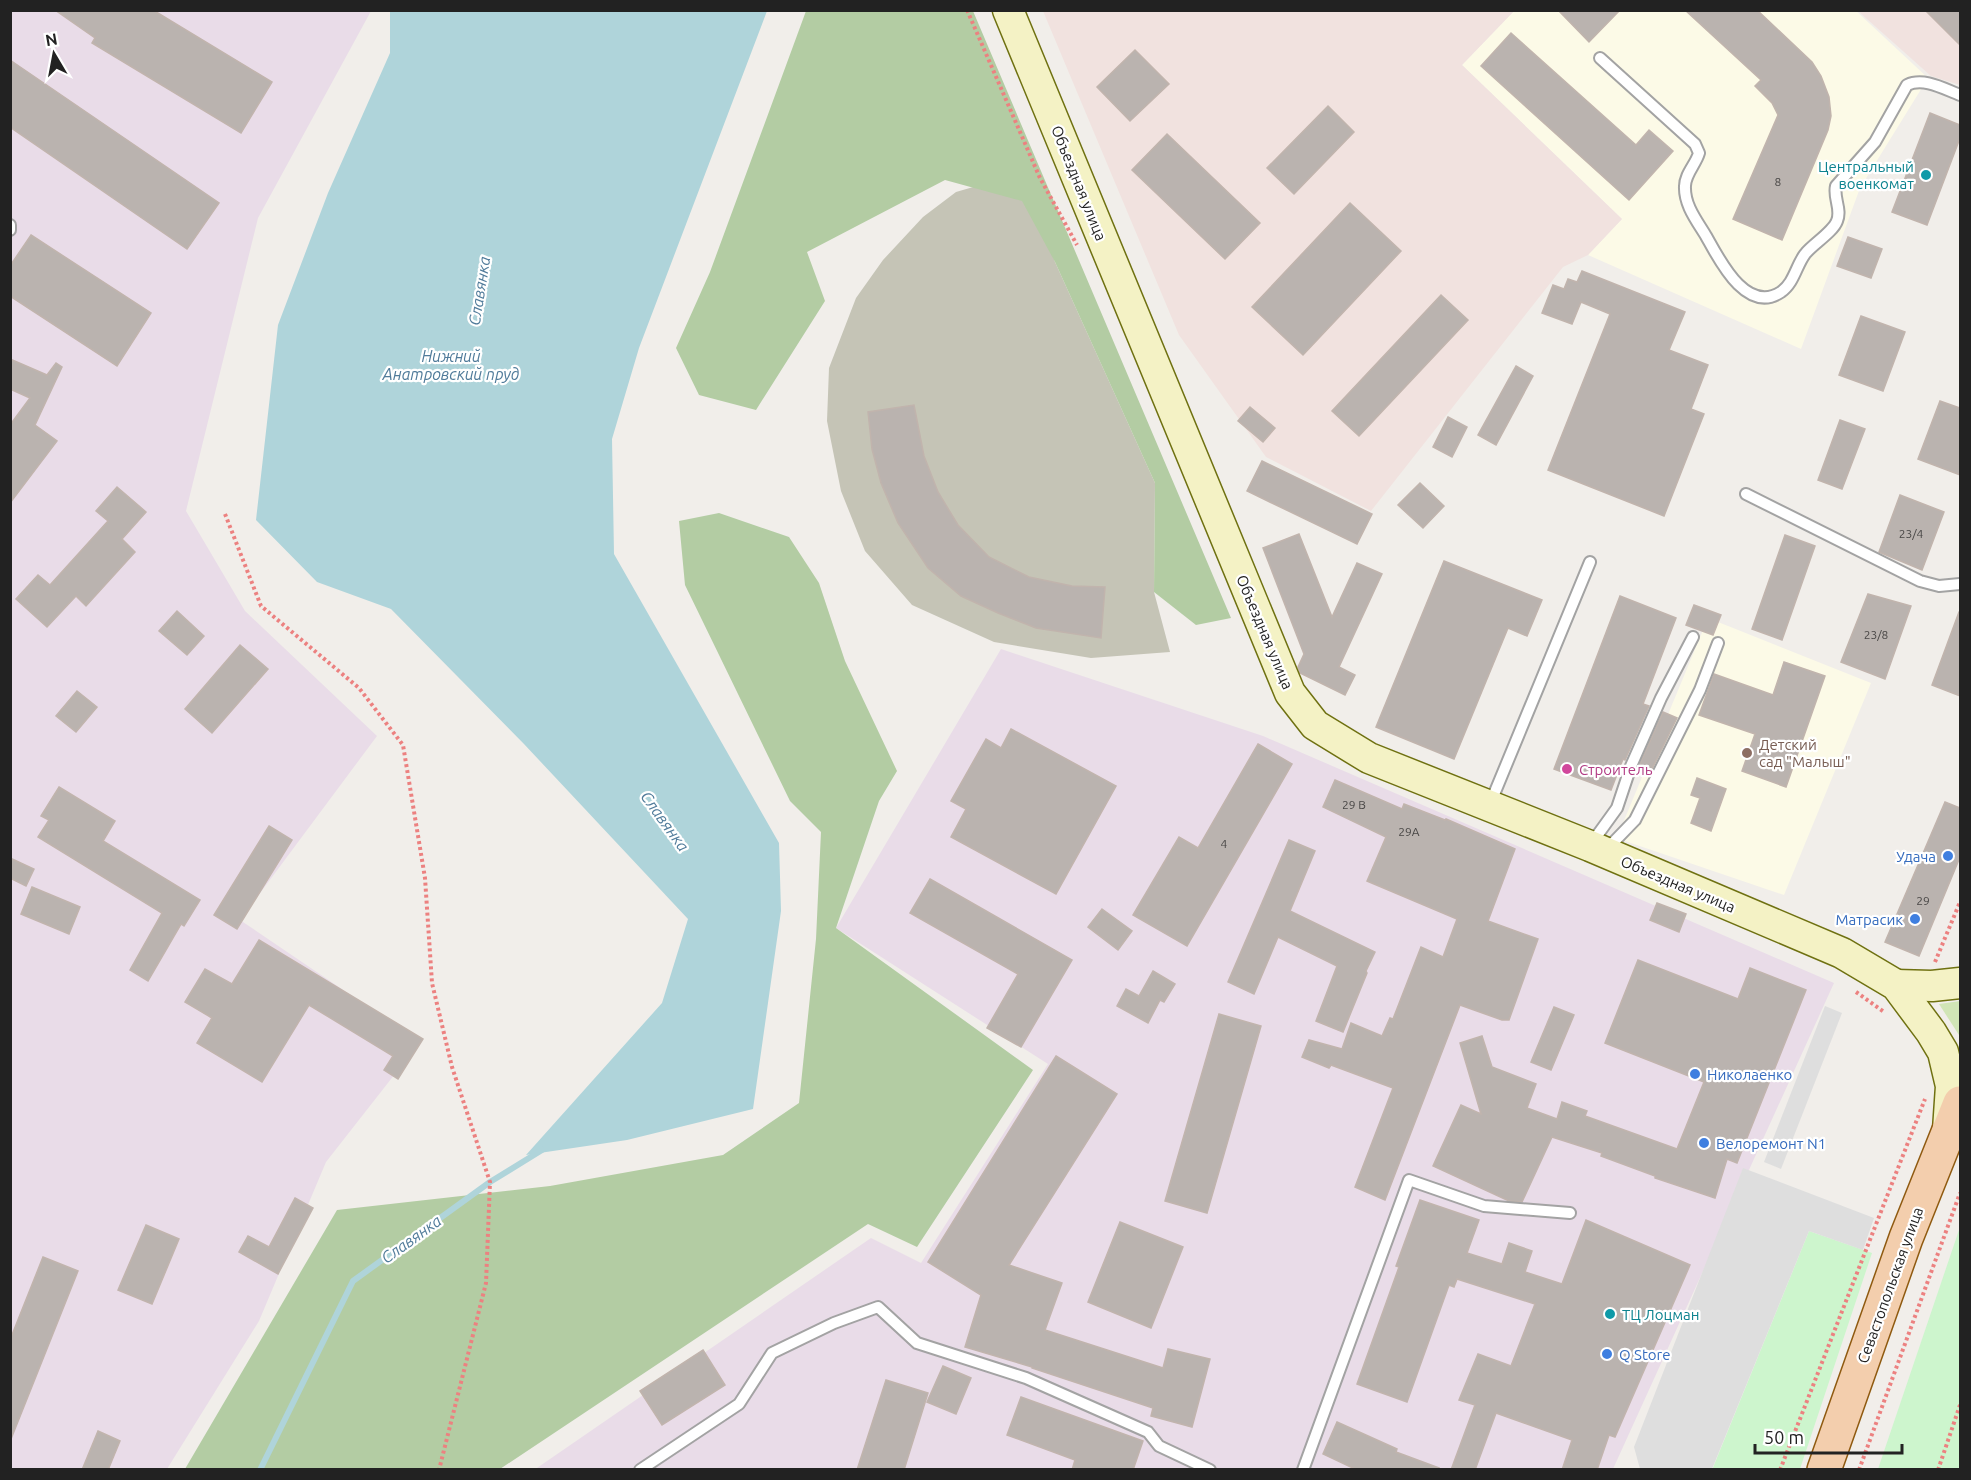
<svg xmlns="http://www.w3.org/2000/svg" width="1971" height="1480" font-family="Ubuntu,sans-serif">
  <style>
    .industrial { fill: #e9dce8 }
    .education { fill: #fcfae7 }
    .military { fill: #f1e2df }
    .construction { fill: #c5c4b6 }
    .grass { fill: #d1e5b6 }
    .forest { fill: #b3cca3 }
    .park { fill: #cdf5cd }
    .parking { fill: #dedede }
    .water { fill: #afd4da }
    .lines { fill: none; stroke-linecap: round; stroke-linejoin: round }
    .stream { stroke: #afd4da; stroke-width: 6 }
    .building { fill: #bab3af; stroke: #c1b4ad; stroke-width: 1.5 }
    .service-casing { stroke: #a3a3a3; stroke-width: 14 }
    .secondary-casing { stroke: #6f7111; stroke-width: 33 }
    .primary-casing { stroke: #8f5a10; stroke-width: 36 }
    .path { stroke: #ec8180; stroke-width: 4; stroke-dasharray: 3 3; stroke-linecap: butt }
    .service { stroke: #fff; stroke-width: 10 }
    .secondary { stroke: #f4f2c5; stroke-width: 30 }
    .primary { stroke: #f3cead; stroke-width: 33 }
    .culture-dot { fill: #0f9aa8; stroke: #fff; stroke-width: 2 }
    .education-dot { fill: #8d6e63; stroke: #fff; stroke-width: 2 }
    .hotel-dot { fill: #d1479c; stroke: #fff; stroke-width: 2 }
    .shop-dot { fill: #3f7fe0; stroke: #fff; stroke-width: 2 }
    .labels { text-anchor: middle; dominant-baseline: central; stroke-width: 4.5; stroke-linejoin: round; paint-order: stroke }
    .number-label { font-size: 12px; fill: #484645 }
    .culture-label { font-size: 15px; fill: #0d838f; stroke: #fff; text-anchor: end }
    .street-label { font-size: 15px; fill: #222; stroke: #fff }
    .education-label { font-size: 15px; fill: #785e54; stroke: #fff; text-anchor: start }
    .hotel-label { font-size: 15px; fill: #b23c85; stroke: #fff; text-anchor: start }
    .shop-label { font-size: 15px; fill: #366cbe; stroke: #fff; text-anchor: start }
    .water-label { font-size: 16px; font-style: italic; fill: #507b9a; stroke: #fff }
  </style>
  <rect width="100%" height="100%" fill="#f1eeea"/>
  <!-- industrial -->
  <g class="industrial">
    <path d="M10 11H371L258 218 186 511 245 611 377 736 240 920 420 1042 326 1162 259 1321 167 1469H11Z"/>
    <path d="M1001 649 1263 736 1834 983 1613 1469 534 1470 871 1238 921 1263 1048 1064 836 928Z"/>
  </g>
  <!-- education -->
  <g class="education">
    <path d="M1855 10 1928 78 1860 188 1801 349 1588 255 1622 219 1462 65 1514 11Z"/>
    <path d="M1708 618 1871 683 1784 895 1625 841 1623 823Z"/>
  </g>
  <!-- military -->
  <g class="military">
    <path d="M1043 11H1514L1462 65 1622 219 1588 255 1563 267 1371 511 1266 457 1179 335Z"/>
    <path d="M1858 11H1960V85L1931 76Z"/>
  </g>
  <!-- construction -->
  <path class="construction" d="M1021 173 1055 262 1155 483 1154 592 1170 652 1091 658 994 642 912 605 865 551 841 491 827 421 829 368 856 298 883 260 923 217 956 192Z"/>
  <!-- grass -->
  <path class="grass" d="M1960 1001V1032L1959 1035 1939 1004Z"/>
  <!-- forest -->
  <g class="forest">
    <path d="M806 11H973L1231 618 1196 625 1154 592 1155 483 1055 262 1022 201 945 180 807 252 825 301 756 410 699 395 676 348 710 272Z"/>
    <path d="M719 513 789 537 819 583 845 661 897 771 879 801 836 928 1033 1070 917 1247 868 1224 500 1469H185L337 1210 550 1186 723 1155 799 1103 816 939 821 832 790 801 685 585 679 521Z"/>
  </g>
  <!-- park -->
  <g class="park">
    <path d="M1960 1227V1469H1878Z"/>
    <path d="M1809 1231 1872 1253 1800 1469 1712 1470Z"/>
  </g>
  <!-- parking -->
  <g class="parking">
    <path d="M1825 1006 1842 1013 1781 1169 1764 1162Z"/>
    <path d="M1743 1168 1874 1218 1863 1250 1809 1231 1712 1469H1640L1634 1447Z"/>
  </g>
  <!-- water -->
  <path class="water" d="M390 11H767L639 348 612 439 614 554 779 843 781 911 753 1109 627 1140 526 1155 662 1003 688 919 524 744 391 609 317 582 256 520 278 325 328 193 390 53Z"/>
  <g class="lines">
    <!-- stream -->
    <path class="stream" d="M260 1470 353 1281 490 1182 542 1150"/>
  </g>
  <!-- building -->
  <g class="building">
    <path d="M55 10H153L272 82 241 133 92 43 95 38Z"/>
    <path d="M1558 10H1620L1589 42Z"/>
    <path d="M1685 10H1757L1812 62 1821 76 1829 97 1831 116 1828 130 1782 240 1733 219 1778 115 1772 103 1755 86 1761 80Z"/>
    <path d="M1925 10H1960V45Z"/>
    <path d="M1511 33 1636 145 1649 130 1673 151 1629 200 1481 66Z"/>
    <path d="M1135 50 1169 84 1130 121 1097 87Z"/>
    <path d="M10 60 219 203 187 249 10 127Z"/>
    <path d="M1328 106 1354 132 1294 194 1267 168Z"/>
    <path d="M1930 113 1960 125V138L1927 225 1892 212Z"/>
    <path d="M1167 134 1260 223 1225 259 1132 170Z"/>
    <path d="M1350 203 1401 251 1303 355 1252 307Z"/>
    <path d="M31 235 151 313 117 366 10 296V266Z"/>
    <path d="M1848 237 1882 249 1871 278 1837 266Z"/>
    <path d="M1582 271 1685 312 1669 350 1708 365 1691 409 1704 414 1664 516 1548 470 1610 314 1581 302 1572 324 1542 313 1553 285 1564 289 1568 279 1577 282Z"/>
    <path d="M1441 295 1468 320 1359 436 1332 411Z"/>
    <path d="M1861 316 1905 332 1883 391 1839 375Z"/>
    <path d="M10 359 47 375 56 363 62 367 35 425 57 441 10 503V425L30 398 10 389Z"/>
    <path d="M1516 366 1533 376 1496 445 1478 435Z"/>
    <path d="M1940 401 1960 408V475L1918 459Z"/>
    <path d="M914 405 924 456 938 492 958 525 989 557 1029 577 1072 586 1105 587 1101 638 1036 628 998 613 961 596 928 568 898 523 881 483 872 449 868 412Z"/>
    <path d="M1250 407 1275 428 1263 442 1238 421Z"/>
    <path d="M1448 417 1467 427 1452 457 1433 447Z"/>
    <path d="M1840 420 1865 429 1842 489 1818 480Z"/>
    <path d="M1262 461 1372 514 1357 544 1247 491Z"/>
    <path d="M1420 483 1444 506 1423 528 1398 505Z"/>
    <path d="M117 487 146 512 122 539 135 552 86 606 76 596 47 627 16 599 38 575 50 585 108 521 96 511Z"/>
    <path d="M1900 495 1944 512 1922 570 1879 552Z"/>
    <path d="M1299 534 1332 617 1357 563 1382 574 1339 667 1355 675 1345 695 1300 673 1298 667 1304 654 1263 548Z"/>
    <path d="M1785 535 1815 546 1782 640 1752 629Z"/>
    <path d="M1444 561 1542 600 1527 636 1508 628 1454 759 1376 727Z"/>
    <path d="M1868 594 1911 606 1885 679 1841 662Z"/>
    <path d="M1620 596 1676 618 1643 704 1649 706 1625 760 1623 759 1611 790 1554 769Z"/>
    <path d="M1694 605 1721 615 1713 635 1686 625Z"/>
    <path d="M177 611 204 636 187 655 159 631Z"/>
    <path d="M1959 612H1960V696L1932 685Z"/>
    <path d="M240 645 268 669 212 733 185 709Z"/>
    <path d="M1784 662 1825 676 1786 787 1742 771 1755 734 1699 715 1714 674 1773 695Z"/>
    <path d="M77 691 97 707 76 732 56 716Z"/>
    <path d="M1663 712 1677 718 1651 771 1639 766Z"/>
    <path d="M1011 729 1116 786 1056 894 951 837 966 809 951 801 986 739 1001 748Z"/>
    <path d="M1258 744 1292 764 1187 946 1133 915 1179 837 1198 848Z"/>
    <path d="M1697 778 1726 789 1711 831 1691 823 1700 798 1691 795Z"/>
    <path d="M1335 780 1402 809 1404 804 1445 820 1446 819 1515 849 1488 921 1538 939 1509 1020H1502L1460 1005 1385 1200 1355 1187 1393 1088 1331 1065 1329 1068 1302 1057 1309 1040 1342 1049 1351 1023 1382 1036 1390 1018 1393 1019 1421 947 1443 957 1457 919 1367 881 1386 837 1323 807Z"/>
    <path d="M59 787 115 821 103 841 200 900 184 926 181 924 148 981 130 970 162 913 38 837 49 820 41 816Z"/>
    <path d="M1945 802 1960 808V857L1919 956 1885 942Z"/>
    <path d="M269 826 292 840 237 929 214 915Z"/>
    <path d="M1289 840 1315 851 1290 911 1375 952 1366 971 1367 973 1343 1032 1316 1021 1337 966 1278 937 1254 994 1228 982Z"/>
    <path d="M10 858 34 869 26 886 10 878Z"/>
    <path d="M930 879 1072 960 1021 1047 987 1028 1018 974 910 913Z"/>
    <path d="M32 887 80 907 69 934 21 914Z"/>
    <path d="M1657 903 1686 914 1679 932 1650 920Z"/>
    <path d="M1102 909 1132 931 1118 950 1088 927Z"/>
    <path d="M259 940 423 1039 398 1079 384 1070 393 1056 309 1005 262 1082 197 1043 212 1018 185 1002 205 969 232 984Z"/>
    <path d="M1638 960 1738 999 1750 968 1806 990 1737 1163 1727 1159 1715 1198 1655 1178V1176L1601 1156 1602 1153 1552 1137 1522 1202 1509 1201 1433 1166 1461 1105 1481 1114 1460 1043 1482 1036 1492 1067 1536 1084 1527 1108 1557 1119 1562 1102 1587 1111 1585 1116 1677 1149 1704 1082 1605 1043Z"/>
    <path d="M1153 971 1175 984 1164 1002 1160 1000 1148 1023 1117 1006 1126 989 1139 996Z"/>
    <path d="M1554 1007 1574 1015 1551 1070 1531 1062Z"/>
    <path d="M1219 1014 1261 1026 1207 1213 1165 1201Z"/>
    <path d="M1056 1056 1117 1094 1009 1265 1062 1283 1045 1330 1163 1368 1168 1349 1210 1359 1192 1427 1151 1416 1153 1408 1032 1368V1367L965 1347 981 1295 928 1262Z"/>
    <path d="M295 1198 313 1208 278 1274 239 1252 248 1236 269 1247Z"/>
    <path d="M1420 1200 1479 1220 1467 1253 1502 1264 1509 1243 1532 1251 1525 1272 1562 1284 1586 1220 1690 1265 1615 1437 1609 1435 1597 1470H1562L1572 1440 1496 1413 1475 1470H1451L1475 1405 1459 1400 1478 1354 1511 1366 1535 1304 1457 1279 1454 1287 1449 1285 1407 1402 1357 1384 1399 1267 1396 1266Z"/>
    <path d="M1120 1222 1183 1247 1151 1328 1088 1302Z"/>
    <path d="M146 1225 179 1239 152 1304 118 1290Z"/>
    <path d="M43 1257 78 1271 11 1439 10 1340Z"/>
    <path d="M703 1350 725 1385 662 1425 640 1391Z"/>
    <path d="M943 1366 971 1378 956 1414 927 1402Z"/>
    <path d="M886 1380 928 1393 904 1470H857Z"/>
    <path d="M1021 1397 1143 1441 1133 1470H1072L1075 1460 1007 1435Z"/>
    <path d="M1337 1422 1397 1449 1396 1452 1439 1468 1438 1470H1357L1323 1454Z"/>
    <path d="M98 1431 120 1441 108 1470H82Z"/>
  </g>
  <g class="lines">
    <!-- service casing -->
    <g class="service-casing">
      <g id="service">
        <path d="M1600 58 1695 144 1699 153C1696 164 1685 174 1685 186 1684 205 1697 221 1706 236 1719 259 1746 315 1781 292 1794 283 1796 266 1805 254 1813 244 1833 232 1837 221 1842 209 1833 198 1836 186L1875 142 1907 85C1924 77 1944 89 1960 95"/>
        <path d="M10 225V230"/>
        <path d="M1746 494 1920 581 1939 586 1960 584"/>
        <path d="M1490 804 1590 562"/>
        <path d="M1591 844 1617 808 1631 766 1661 698 1693 637"/>
        <path d="M1606 850 1635 820 1700 690 1718 643"/>
        <path d="M640 1470 739 1404 772 1353 834 1323 878 1307 917 1343 1026 1378 1148 1432 1159 1446 1210 1470"/>
        <path d="M1303 1470 1409 1180 1484 1206 1570 1213"/>
      </g>
    </g>
    <!-- secondary casing -->
    <g class="secondary-casing">
      <g id="secondary">
        <path d="M1008 10 1290 693 1315 725 1369 758 1590 846 1842 953 1896 985 1931 1032 1943 1052 1951 1086 1948 1130"/>
        <path d="M1896 985 1932 986 1960 983"/>
      </g>
    </g>
    <!-- primary casing -->
    <g class="primary-casing">
      <path id="primary" d="M1824 1470 1906 1238 1960 1103"/>
    </g>
    <!-- path -->
    <g class="path">
      <path d="M967 10 1040 178 1077 245"/>
      <path d="M225 514 261 606 359 688 403 745 425 878 432 983 452 1067 490 1182 486 1283 439 1470"/>
      <path d="M1935 962 1960 902"/>
      <path d="M1856 992 1884 1012"/>
      <path d="M1780 1470 1925 1099"/>
      <path d="M1859 1470 1960 1193"/>
      <path d="M1938 1470 1960 1405"/>
    </g>
    <!-- service -->
    <use href="#service" class="service"/>
    <!-- secondary -->
    <use href="#secondary" class="secondary"/>
    <!-- primary -->
    <use href="#primary" class="primary"/>
  </g>
  <!-- markers -->
  <g class="culture-dot">
    <circle cx="1926" cy="175" r="6"/>
    <circle cx="1610" cy="1314" r="6"/>
  </g>
  <circle class="education-dot" cx="1747" cy="753" r="6"/>
  <circle class="hotel-dot" cx="1567" cy="769" r="6"/>
  <g class="shop-dot">
    <circle cx="1948" cy="856" r="6"/>
    <circle cx="1915" cy="919" r="6"/>
    <circle cx="1695" cy="1074" r="6"/>
    <circle cx="1704" cy="1143" r="6"/>
    <circle cx="1607" cy="1354" r="6"/>
  </g>
  <g class="labels">
    <!-- number labels -->
    <g class="number-label">
      <text x="1778" y="181">8</text>
      <text x="1911" y="533">23/4</text>
      <text x="1876" y="634">23/8</text>
      <text x="1354" y="804">29 В</text>
      <text x="1409" y="831">29А</text>
      <text x="1224" y="843">4</text>
      <text x="1923" y="900">29</text>
    </g>
    <!-- culture labels -->
    <g class="culture-label">
      <text x="1914" y="166">Центральный<tspan x="1914" dy="17">военкомат</tspan></text>
      <text x="1622" y="1314" text-anchor="start">ТЦ Лоцман</text>
    </g>
    <!-- street labels -->
    <g class="street-label">
      <text transform="translate(1079 183) rotate(68)">Объездная улица</text>
      <text transform="translate(1265 632) rotate(67)">Объездная улица</text>
      <text transform="translate(1678 884) rotate(23)">Объездная улица</text>
      <text transform="translate(1890 1285) rotate(-70)">Севастопольская улица</text>
    </g>
    <!-- education labels -->
    <g class="education-label">
      <text x="1759" y="744">Детский<tspan x="1759" dy="17">сад "Малыш"</tspan></text>
    </g>
    <!-- hotel labels -->
    <g class="hotel-label">
      <text x="1579" y="769">Строитель</text>
    </g>
    <!-- shop labels -->
    <g class="shop-label">
      <text x="1936" y="856" text-anchor="end">Удача</text>
      <text x="1903" y="919" text-anchor="end">Матрасик</text>
      <text x="1707" y="1074">Николаенко</text>
      <text x="1716" y="1143">Велоремонт N1</text>
      <text x="1619" y="1354">Q Store</text>
    </g>
    <!-- water labels -->
    <g class="water-label">
      <text transform="translate(479 291) rotate(-81)">Славянка</text>
      <text x="451" y="356">Нижний<tspan x="451" dy="18">Анатровский пруд</tspan></text>
      <text transform="translate(665 821) rotate(54)">Славянка</text>
      <text transform="translate(411 1239) rotate(-36)">Славянка</text>
    </g>
  </g>
  <!-- border -->
  <rect width="1971" height="1480" fill="none" stroke="#222222" stroke-width="24"/>
  <!-- north arrow -->
  <g transform="translate(54 54) rotate(350)" stroke="#ffffff" stroke-width="4.5" paint-order="stroke">
  <path d="M0-4.5L10 22L0 15L-10 22Z" fill="#222222"/>
  <text y="-9" font-size="16" font-weight="bold" text-anchor="middle" fill="#222222">N</text>
  </g>
  <!-- scale -->
  <path d="M1755 1444v9h147v-9" fill="none" stroke="#222222" stroke-width="3"/>
  <text x="1764" y="1444" font-size="18" fill="#222222" stroke="#ffffff" stroke-width="4.5" paint-order="stroke">50 m</text>
</svg>
